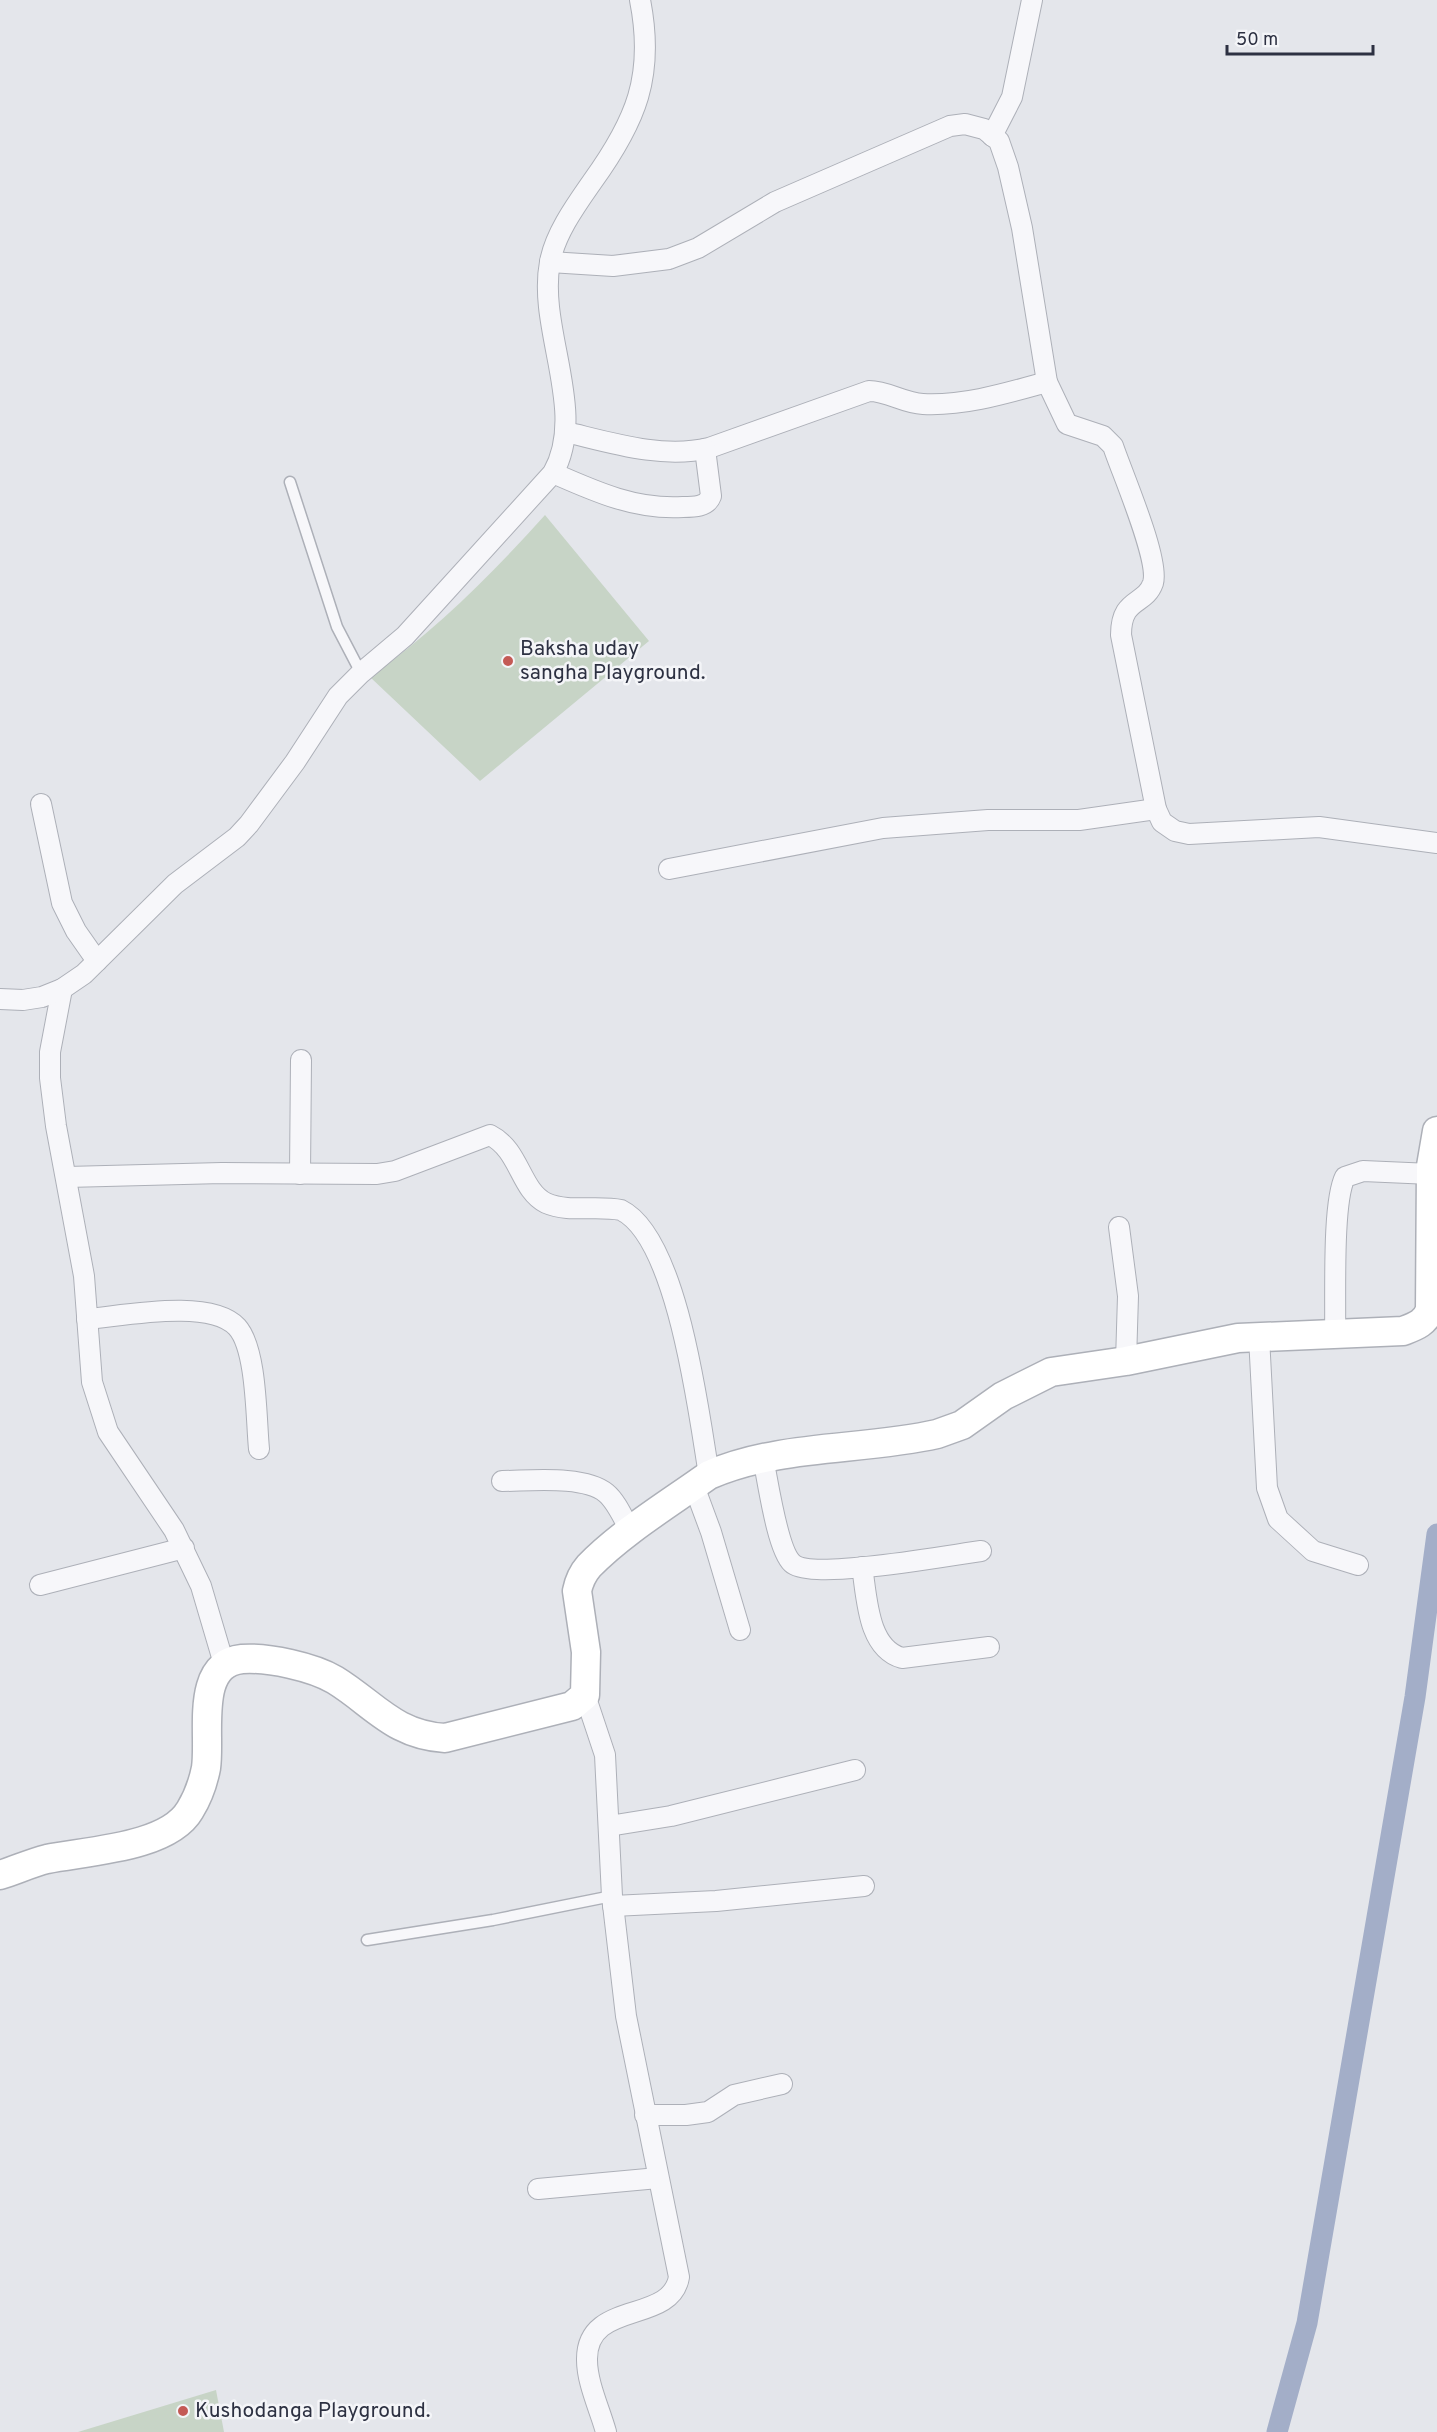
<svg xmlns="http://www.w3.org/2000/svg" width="1437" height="2432" font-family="Overpass,sans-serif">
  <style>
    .park { fill: #c7d4c6 }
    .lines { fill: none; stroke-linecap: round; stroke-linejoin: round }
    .canal { stroke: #a3aec8; stroke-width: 21 }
    .lane-casing { stroke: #adb0b8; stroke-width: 13 }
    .street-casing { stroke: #adb0b8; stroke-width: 22 }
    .secondary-casing { stroke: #adb0b8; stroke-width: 31 }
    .lane { stroke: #f7f7fa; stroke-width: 10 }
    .street { stroke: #f7f7fa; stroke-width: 20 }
    .secondary { stroke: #fff; stroke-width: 28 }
    .poi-dot { fill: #c45a55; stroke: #f4f5f8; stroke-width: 2 }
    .labels { text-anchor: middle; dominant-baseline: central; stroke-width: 5; stroke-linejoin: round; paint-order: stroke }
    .poi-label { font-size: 21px; fill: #2d3142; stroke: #f4f5f8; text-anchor: start }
  </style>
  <rect width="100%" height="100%" fill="#e4e6eb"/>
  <!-- park -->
  <g class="park">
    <path d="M545 515 649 641 480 781 370 677C436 630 491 575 545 515Z"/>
    <path d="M216 2390 224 2432H78Z"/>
  </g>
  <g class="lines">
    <!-- canal -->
    <path class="canal" d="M1277 2432 1307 2323 1415 1697 1437 1534"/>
    <!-- lane casing -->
    <g class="lane-casing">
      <g id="lane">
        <path d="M290 482 337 627 361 673"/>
        <path d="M367 1940 493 1920 612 1896"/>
      </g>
    </g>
    <!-- street casing -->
    <g class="street-casing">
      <g id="street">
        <path d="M992 136 1012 97 1032 0"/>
        <path d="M550 262 613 266 669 259 698 248 775 202 950 126 965 124 984 129 999 141 1008 167 1022 228 1047 382 1067 424 1103 436 1113 446C1122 473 1160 560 1153 583 1145 606 1121 597 1121 635L1156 809 1162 822 1175 831 1189 834 1319 827 1437 843"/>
        <path d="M566 432C612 443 662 459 709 448L869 391C888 391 903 403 923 404 965 406 1007 393 1047 382"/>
        <path d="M553 473C596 492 636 510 683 507 694 507 707 507 711 496L705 449"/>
        <path d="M41 804 62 903 76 931 97 961"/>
        <path d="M669 869 883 828 988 820H1079L1156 809"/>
        <path d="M62 989 50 1052V1078L56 1126 84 1276 92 1382 108 1432 174 1530 201 1586 224 1664"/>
        <path d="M0 999 23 1000 42 997 62 989 84 974 175 884 237 837 249 824 295 762 338 696 361 673 405 636 553 473C588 411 537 329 550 262 555 234 576 205 592 182 636 121 655 76 640 0"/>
        <path d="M300 1174 301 1060"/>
        <path d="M67 1177 222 1173 377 1174 395 1171 490 1135C520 1150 520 1190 546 1203 569 1213 597 1205 621 1210 678 1238 699 1415 709 1475"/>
        <path d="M1119 1227 1128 1296 1126 1361"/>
        <path d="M87 1319C123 1316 210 1298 237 1327 257 1349 256 1419 259 1449"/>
        <path d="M1335 1333C1336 1298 1332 1203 1345 1177L1363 1171 1431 1174"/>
        <path d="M1259 1337 1267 1488 1278 1519 1313 1551 1358 1565"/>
        <path d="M763 1458C768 1481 777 1549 792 1563 811 1581 950 1555 981 1551"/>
        <path d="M502 1481C530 1481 584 1475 606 1493 617 1502 624 1520 631 1532"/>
        <path d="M694 1486 711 1532 740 1630"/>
        <path d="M862 1567C867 1596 867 1648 902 1658L989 1647"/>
        <path d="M40 1585 184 1548"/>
        <path d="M585 1695 605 1755 612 1896 626 2016 679 2277C671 2325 586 2299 587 2360 587 2383 600 2410 606 2432"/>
        <path d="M609 1826 671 1816 855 1770"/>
        <path d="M613 1906 716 1901 864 1886"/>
        <path d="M645 2115H686L708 2112 734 2095 782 2084"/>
        <path d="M538 2189 658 2178"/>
      </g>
    </g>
    <!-- secondary casing -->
    <g class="secondary-casing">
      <path id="secondary" d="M0 1875C16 1870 31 1863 47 1859 86 1851 168 1848 190 1810 198 1797 203 1783 206 1768 211 1734 194 1664 242 1659 268 1657 313 1667 335 1680 374 1704 394 1735 445 1738L572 1706 585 1695 586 1652 577 1591C579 1581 582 1574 589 1566 622 1532 670 1503 709 1475 780 1444 862 1451 937 1434L962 1425 1003 1396 1051 1372 1126 1361 1238 1338 1403 1331C1416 1326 1425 1323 1430 1310L1431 1166 1437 1131"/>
    </g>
    <!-- lane -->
    <use href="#lane" class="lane"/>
    <!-- street -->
    <use href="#street" class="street"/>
    <!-- secondary -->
    <use href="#secondary" class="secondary"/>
  </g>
  <!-- markers -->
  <g class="poi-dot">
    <circle cx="508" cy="661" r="6"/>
    <circle cx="183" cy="2411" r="6"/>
  </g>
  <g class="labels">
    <!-- poi labels -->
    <g class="poi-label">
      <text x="520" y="649">Baksha uday<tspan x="520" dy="24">sangha Playground.</tspan></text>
      <text x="195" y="2411">Kushodanga Playground.</text>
    </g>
  </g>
  <!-- scale -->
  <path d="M1227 45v9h146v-9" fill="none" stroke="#2d3142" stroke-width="3"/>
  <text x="1236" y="45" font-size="18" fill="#2d3142" stroke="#f4f5f8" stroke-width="4.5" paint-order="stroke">50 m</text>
</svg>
